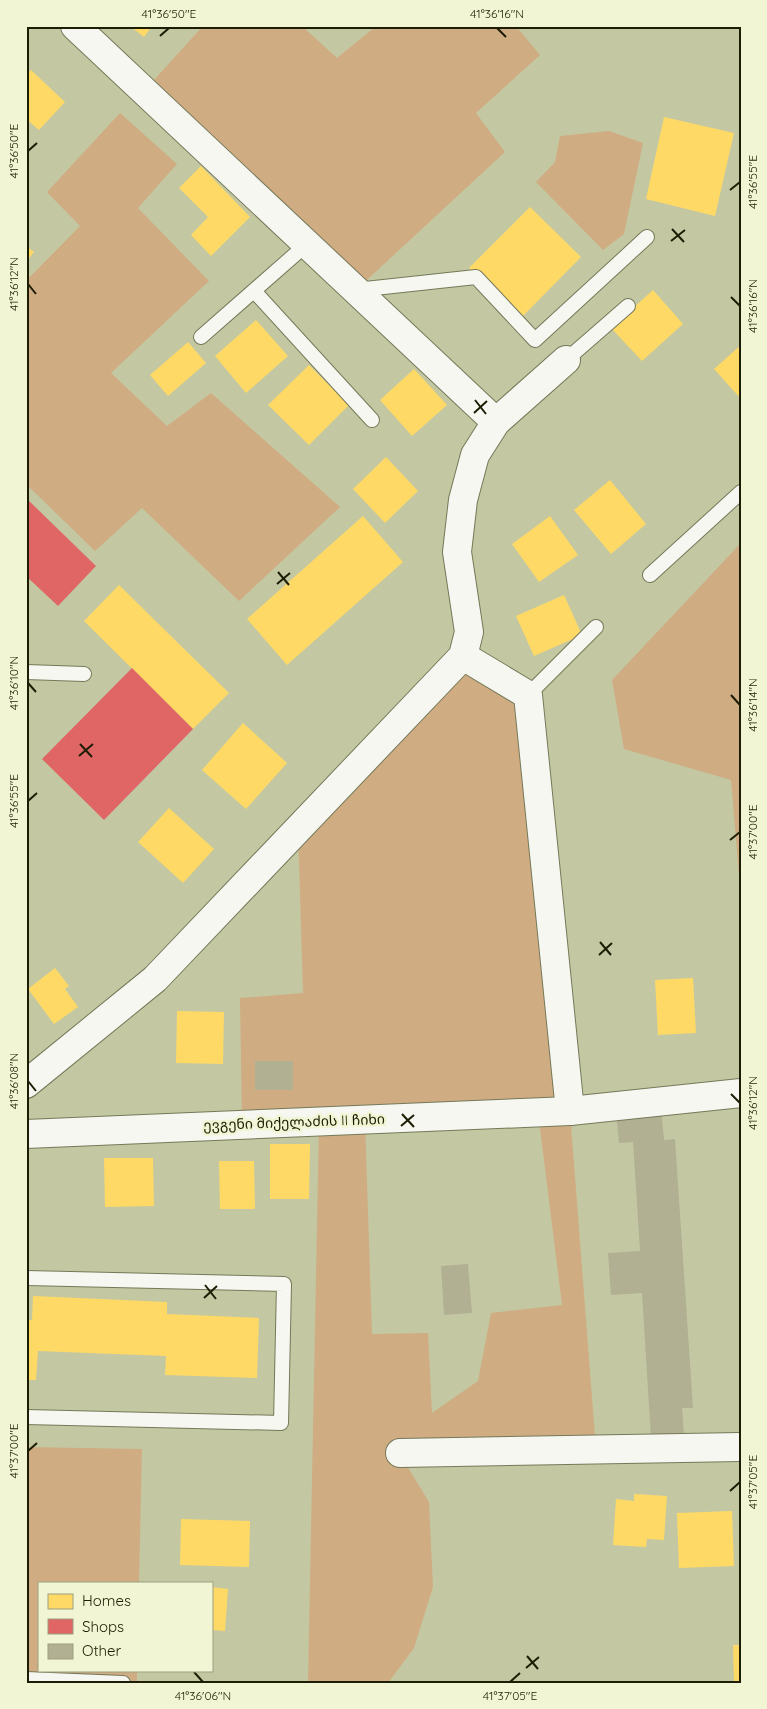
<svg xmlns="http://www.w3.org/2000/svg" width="767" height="1709" font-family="Quicksand,'Noto Sans Georgian',sans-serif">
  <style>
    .green { fill: #d0ac83; fill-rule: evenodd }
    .homes { fill: #ffd966 }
    .shops { fill: #e06666 }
    .building { fill: #b2b093 }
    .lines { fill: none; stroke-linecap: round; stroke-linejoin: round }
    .lane-casing { stroke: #757959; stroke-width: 16 }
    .street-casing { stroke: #757959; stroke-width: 30 }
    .lane { stroke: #f6f7f1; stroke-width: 14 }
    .street { stroke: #f6f7f1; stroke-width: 28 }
    .ticks { fill: none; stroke: #1c1d03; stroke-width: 2 }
    .labels { text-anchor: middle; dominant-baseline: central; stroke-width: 5; stroke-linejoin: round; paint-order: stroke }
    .street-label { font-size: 14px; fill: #1c1d03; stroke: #f1f5d3 }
    .neatline { fill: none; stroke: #1c1d03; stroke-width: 2 }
    .ticks-label { font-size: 12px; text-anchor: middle; fill: #1c1d03 }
  </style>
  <rect width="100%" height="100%" fill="#c3c8a2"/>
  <!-- green -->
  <g class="green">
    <path d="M203 26H302L337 58 376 26H516L540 55 476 113 505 152 356 290 144 91Z"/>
    <path d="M120 113 177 164 138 208 209 281 111 373 167 426 211 393 340 507 239 601 142 508 95 551 26 484V281L80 226 47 192Z"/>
    <path d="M609 131 643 143 624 234 603 250 536 182 555 162 560 136Z"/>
    <path d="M741 543V900L731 780 624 749 612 680Z"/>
    <path d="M463 656 528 695 570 1111 596 1449 400 1454 429 1502 433 1587 414 1648 388 1683H308L319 1122 242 1125 240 998 303 993 298 829ZM538 1112 562 1305 491 1313 478 1381 432 1413 428 1333 372 1334 365 1120Z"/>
    <path d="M26 1447 142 1449 139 1583H39V1670H137V1683H26Z"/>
  </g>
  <!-- homes -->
  <g class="homes">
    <path d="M130 26H152L144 37Z"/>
    <path d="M31 70 65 102 39 130 26 119V75Z"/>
    <path d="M664 117 734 133 715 216 646 199Z"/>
    <path d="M201 166 250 217 211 256 191 235 208 217 179 188Z"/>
    <path d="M530 207 581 257 521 318 469 268Z"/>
    <path d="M26 246 34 252 26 262Z"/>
    <path d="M653 290 683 324 642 361 611 328Z"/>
    <path d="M256 320 288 356 246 393 215 356Z"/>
    <path d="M188 342 206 363 168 396 150 375Z"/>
    <path d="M741 345V399L714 369Z"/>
    <path d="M309 365 349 405 309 445 268 405Z"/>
    <path d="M414 369 447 405 412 436 380 400Z"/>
    <path d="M386 457 418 491 385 523 353 489Z"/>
    <path d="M610 480 646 524 611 554 574 510Z"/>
    <path d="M363 516 403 562 287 665 247 619Z"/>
    <path d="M550 516 578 555 539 582 512 544Z"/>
    <path d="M119 585 229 693 193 729 84 621Z"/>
    <path d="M564 595 582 635 534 656 516 616Z"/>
    <path d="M243 723 287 763 246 809 202 770Z"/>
    <path d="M169 808 214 849 183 883 138 842Z"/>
    <path d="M55 968 69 986 65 989 78 1007 54 1024 28 989Z"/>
    <path d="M693 978 696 1033 658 1035 655 980Z"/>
    <path d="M177 1011 224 1012 223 1064 176 1063Z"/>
    <path d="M270 1144H310L309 1199H270Z"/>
    <path d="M104 1158H153L154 1206 105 1207Z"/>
    <path d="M219 1161H254L255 1209H220Z"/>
    <path d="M33 1296 167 1302V1314L259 1318 257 1378 165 1375 166 1356 38 1351 36 1380H26V1320H32Z"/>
    <path d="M634 1494 667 1496 664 1540 647 1539 646 1547 613 1545 616 1499 634 1501Z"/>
    <path d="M732 1511 734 1566 679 1568 677 1513Z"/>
    <path d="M181 1519 250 1521 249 1567 180 1565Z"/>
    <path d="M211 1587 228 1589 225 1631 211 1630Z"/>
    <path d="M733 1645H741V1683H734Z"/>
  </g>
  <!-- shops -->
  <g class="shops">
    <path d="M26 498 96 566 58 606 26 576Z"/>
    <path d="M132 668 193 729 104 820 42 759Z"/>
  </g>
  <!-- building -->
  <g class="building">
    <rect x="255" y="1061" width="38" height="29"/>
    <path d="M661 1108 664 1140 675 1139 693 1408H682L684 1436 651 1438 642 1293 611 1295 608 1253 640 1251 633 1142 619 1143 616 1111Z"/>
    <path d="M468 1264 472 1313 444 1315 441 1266Z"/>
  </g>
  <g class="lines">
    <!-- lane casing -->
    <g class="lane-casing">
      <g id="lane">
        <path d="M356 290 476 277 535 340 647 237"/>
        <path d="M254 291 372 420"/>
        <path d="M201 337 307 244"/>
        <path d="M566 360 628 306"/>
        <path d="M650 575 741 492"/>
        <path d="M26 672 84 674"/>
        <path d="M528 695 596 627"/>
        <path d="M26 1278 284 1284 281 1423 26 1417"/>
        <path d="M26 1679 123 1683"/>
      </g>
    </g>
    <!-- street casing -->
    <g class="street-casing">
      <g id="street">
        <path d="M75 26 496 422"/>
        <path d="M463 656 528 695 570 1111"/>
        <path d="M26 1084 155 979 463 656 469 632 457 552 463 500 475 455 496 422 566 360"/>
        <path d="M26 1134 570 1111 741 1093"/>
        <path d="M400 1453 741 1447"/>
      </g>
    </g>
    <!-- lane -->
    <use href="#lane" class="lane"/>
    <!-- street -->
    <use href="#street" class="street"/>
  </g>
  <!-- ticks -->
  <path class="ticks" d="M497 28 506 37M160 36 169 28M28 151 37 143M730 190 740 182M672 229 684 242M671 241 685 230M28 284 36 294M731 297 740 306M475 400 486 414M474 413 487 401M278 572 289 585M277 584 290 573M28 683 36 692M731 695 740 705M80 744 92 757M79 756 93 744M28 801 37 793M730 840 740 832M600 942 611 955M599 955 612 943M28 1081 36 1091M731 1094 740 1103M402 1114 414 1127M401 1126 414 1115M205 1285 216 1299M204 1298 217 1286M28 1451 37 1443M730 1491 740 1482M527 1656 538 1669M526 1668 539 1657M194 1672 203 1682M510 1682 520 1673"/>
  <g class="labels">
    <!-- street labels -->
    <g class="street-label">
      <text transform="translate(294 1122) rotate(-2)">ევგენი მიქელაძის II ჩიხი</text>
    </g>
  </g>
  <!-- border -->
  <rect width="767" height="1709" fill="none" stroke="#f1f5d3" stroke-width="55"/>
  <!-- legend -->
  <rect x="38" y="1582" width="175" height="90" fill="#f1f5d3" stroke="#9c9f80"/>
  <rect x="48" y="1594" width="25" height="15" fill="#ffd966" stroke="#9c9f80"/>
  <text x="82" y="1606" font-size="15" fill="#1c1d03">Homes</text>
  <rect x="48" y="1619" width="25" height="15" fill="#e06666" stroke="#9c9f80"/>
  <text x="82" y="1632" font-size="15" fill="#1c1d03">Shops</text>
  <rect x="48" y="1644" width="25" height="15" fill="#b2b093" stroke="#9c9f80"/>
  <text x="82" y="1656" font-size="15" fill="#1c1d03">Other</text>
  <rect x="28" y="28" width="712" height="1654" class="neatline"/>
  <g class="ticks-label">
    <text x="169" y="18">41°36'50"E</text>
    <text x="497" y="18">41°36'16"N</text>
    <text transform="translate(14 151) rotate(-90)" y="4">41°36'50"E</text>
    <text transform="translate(753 182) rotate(-90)" y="4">41°36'55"E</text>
    <text transform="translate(14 284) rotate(-90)" y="4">41°36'12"N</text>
    <text transform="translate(753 306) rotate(-90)" y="4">41°36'16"N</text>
    <text transform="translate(14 683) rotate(-90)" y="4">41°36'10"N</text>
    <text transform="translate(753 705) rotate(-90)" y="4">41°36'14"N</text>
    <text transform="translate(14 801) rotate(-90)" y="4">41°36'55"E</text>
    <text transform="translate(753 832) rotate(-90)" y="4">41°37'00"E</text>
    <text transform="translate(14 1081) rotate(-90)" y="4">41°36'08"N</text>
    <text transform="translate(753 1103) rotate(-90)" y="4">41°36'12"N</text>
    <text transform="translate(14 1451) rotate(-90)" y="4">41°37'00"E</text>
    <text transform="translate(753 1482) rotate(-90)" y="4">41°37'05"E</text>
    <text x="203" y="1700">41°36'06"N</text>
    <text x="510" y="1700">41°37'05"E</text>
  </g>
</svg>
